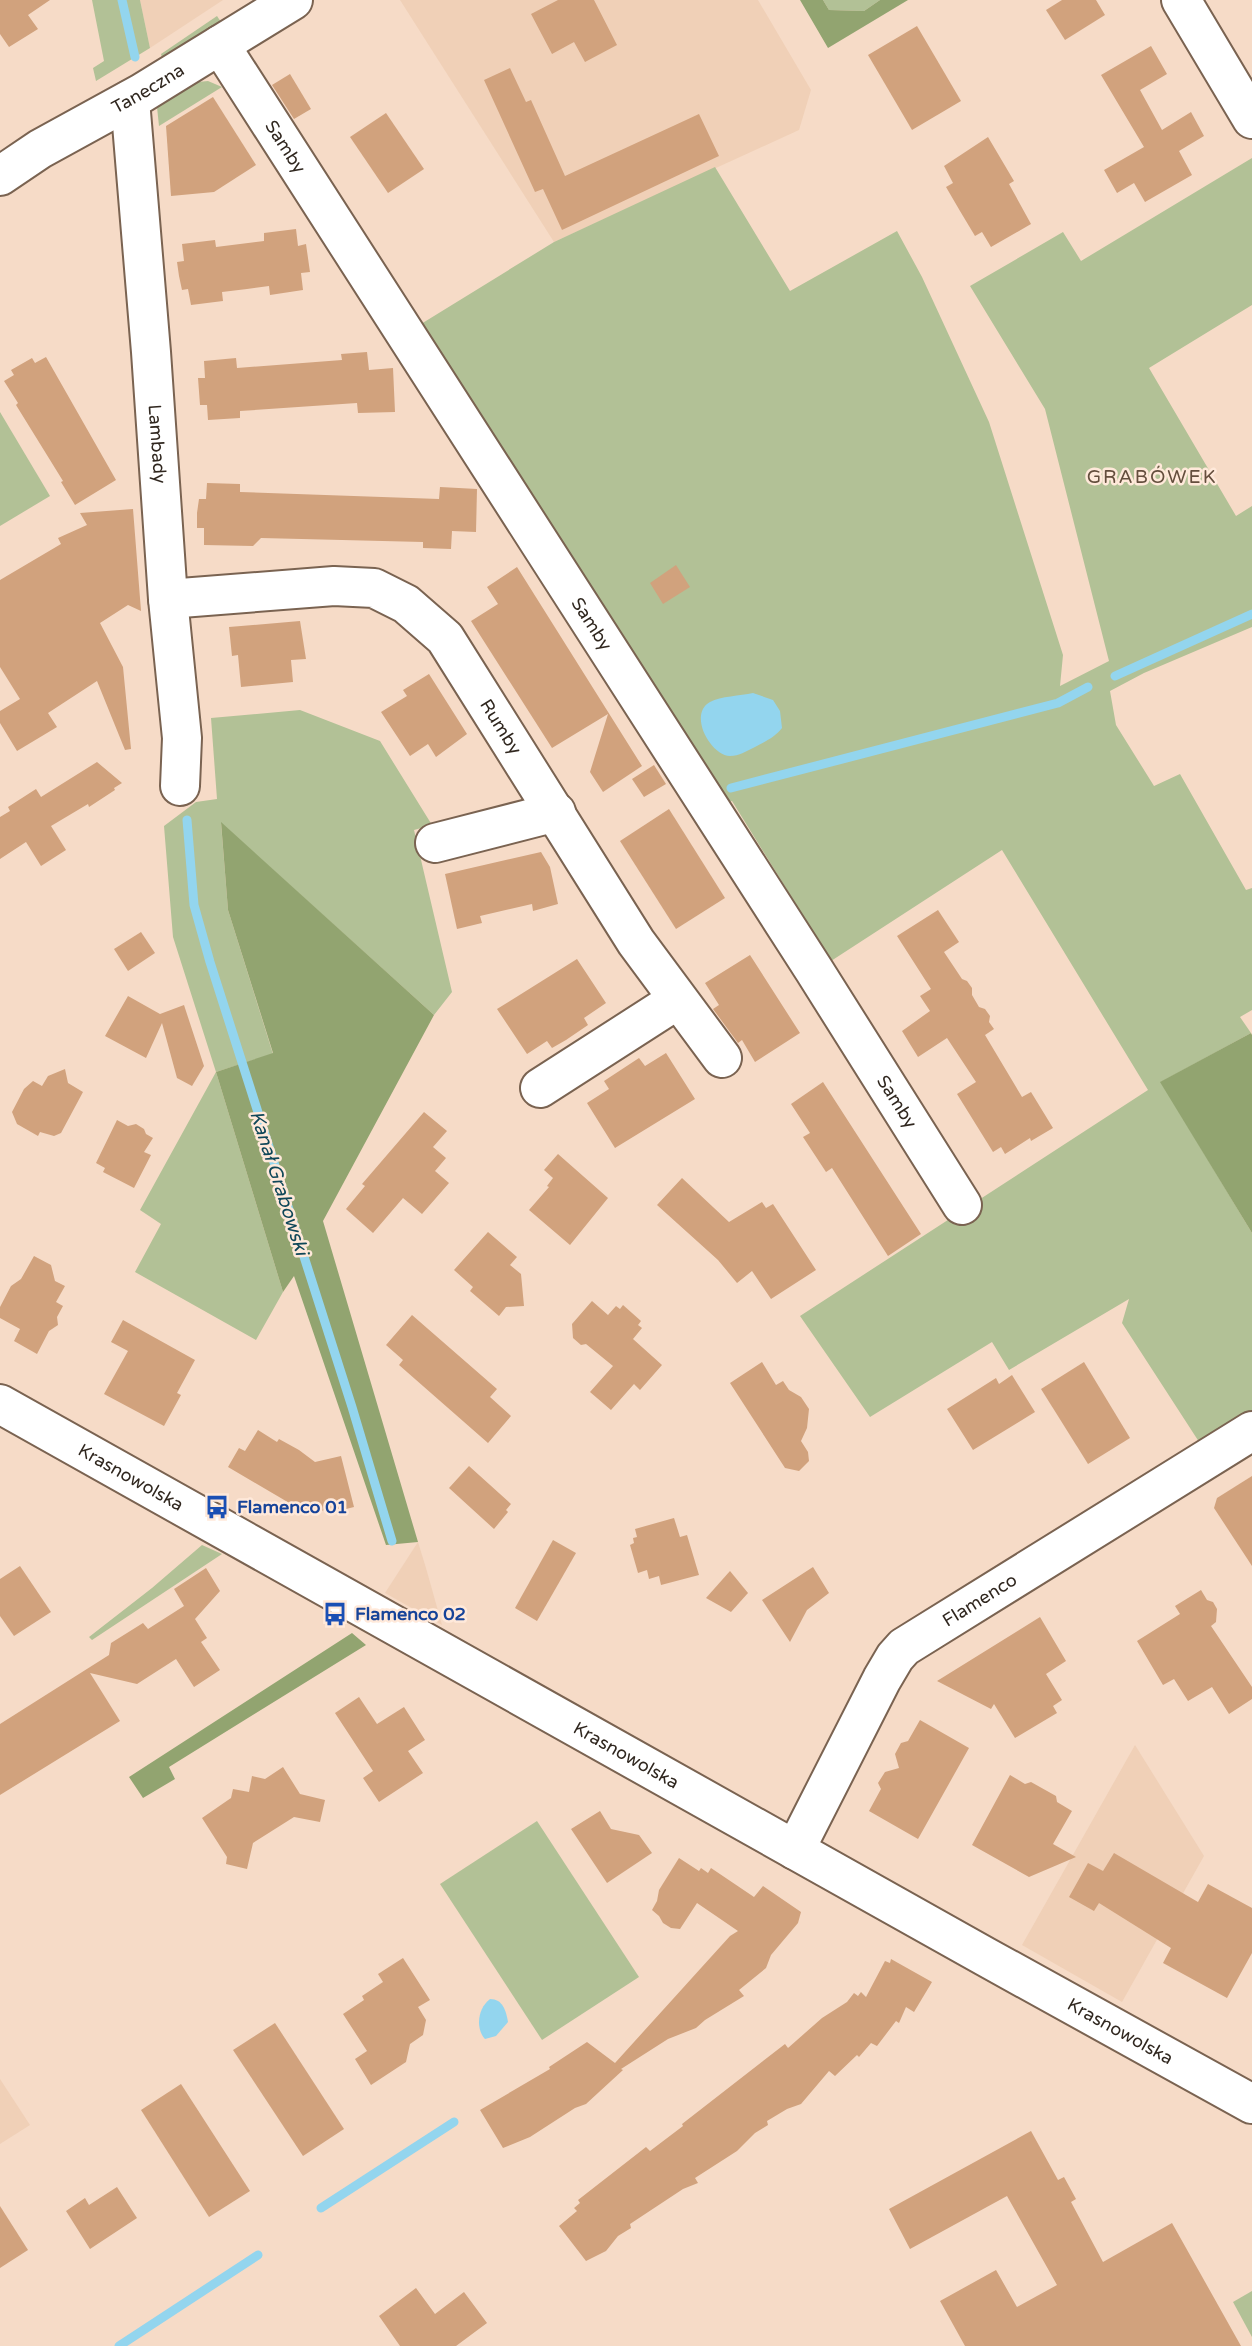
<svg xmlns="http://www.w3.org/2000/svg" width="1252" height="2346" font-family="'Varela Round',sans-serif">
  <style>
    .built { fill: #f0d0b7 }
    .green { fill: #b2c196 }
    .forest { fill: #92a470 }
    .water { fill: #93d5ee }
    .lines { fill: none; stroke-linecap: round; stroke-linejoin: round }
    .stream { stroke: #93d5ee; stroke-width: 9 }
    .building { fill: #d1a27d }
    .minor-casing { stroke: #7a6351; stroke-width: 42 }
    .minor { stroke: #fff; stroke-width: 38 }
    .labels { text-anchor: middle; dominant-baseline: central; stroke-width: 5; stroke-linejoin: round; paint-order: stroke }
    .street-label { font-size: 18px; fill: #30271f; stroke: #ffe9da }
    .transit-label { font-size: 18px; font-weight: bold; fill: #164399; stroke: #ffe9da; text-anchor: start }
    .neighbourhood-label { font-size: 19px; letter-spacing: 2px; fill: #644e3d; stroke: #ffe9da }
    .water-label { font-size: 19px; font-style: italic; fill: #0f4759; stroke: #ffe9da }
  </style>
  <rect width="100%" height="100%" fill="#f6dbc7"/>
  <!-- built -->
  <g class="built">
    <path d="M140 0H223L150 48Z"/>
    <path d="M400 0H758L811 90 799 130 554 242Z"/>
    <path d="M418 1542 426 1568 442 1625 385 1593Z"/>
    <path d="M1135 1745 1204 1856 1122 2002 1022 1945Z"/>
    <path d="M0 2079 30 2125 0 2144Z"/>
  </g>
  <!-- green -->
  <g class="green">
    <path d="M92 0H140L150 48 96 81 93 68 104 61Z"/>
    <path d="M823 0H880L864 11 829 10Z"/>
    <path d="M217 16 225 28 164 65 161 54Z"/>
    <path d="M208 81 222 87 159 126 157 107 198 82Z"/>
    <path d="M1252 158V305L1149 368 1236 516 1252 506V627L1144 673 1110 691 1116 725 1154 786 1180 774 1246 890 1252 888V1010L1240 1017 1251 1033 1161 1082 1252 1233V1418L1203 1448 1122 1323 1129 1299 1009 1370 992 1342 870 1417 800 1316 1148 1090 1002 850 831 961 732 801 720 805 421 324 554 242 715 167 790 291 897 231 922 277 989 422 1063 655 1060 686 1109 661 1045 409 970 286 1063 232 1081 261Z"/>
    <path d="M0 412 50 496 0 526Z"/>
    <path d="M300 710 380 741 432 825 414 830 452 992 434 1015 221 823 228 910 273 1054 216 1072 283 1292 256 1340 135 1272 161 1224 140 1210 216 1072 173 937 164 826 196 802 217 799 211 718Z"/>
    <path d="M202 1545 222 1554 92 1640 89 1637 152 1588Z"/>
    <path d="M537 1821 639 1977 542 2040 440 1884Z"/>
    <path d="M1252 2291V2337L1233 2302Z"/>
  </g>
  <!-- forest -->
  <g class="forest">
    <path d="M800 0H823L829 10 864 11 880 0H908L828 48Z"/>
    <path d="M221 822 434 1015 323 1221 418 1542 386 1545 294 1276 283 1292 216 1072 273 1053 228 910Z"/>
    <path d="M1251 1033 1252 1035V1233L1160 1082Z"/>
    <path d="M352 1633 366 1645 169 1767 175 1779 143 1798 129 1777Z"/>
  </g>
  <!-- water -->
  <g class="water">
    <path d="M753 693 773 700 780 711 782 728C775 737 766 741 755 747 747 751 739 756 730 756 710 755 688 714 710 702 721 696 740 696 753 693Z"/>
    <path d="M490 1999C503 1999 506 2011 508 2022L496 2036 485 2039C475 2028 478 2008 490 1999Z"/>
  </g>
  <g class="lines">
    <!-- stream -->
    <g class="stream">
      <path d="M122 0 135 57"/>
      <path d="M1115 676 1252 614"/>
      <path d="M731 788 1058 703 1088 687"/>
      <path d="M187 820 194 905 210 962 352 1407 392 1541"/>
      <path d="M321 2208 454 2122"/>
      <path d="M119 2346 258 2255"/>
    </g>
  </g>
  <!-- building -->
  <g class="building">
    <path d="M0 0H50L28 15 38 29 9 47 0 34Z"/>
    <path d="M558 0H594L617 45 585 62 574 42 552 54 531 14Z"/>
    <path d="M1062 0H1096L1105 15 1065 40 1046 10Z"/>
    <path d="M917 26 961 101 912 130 868 55Z"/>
    <path d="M1151 46 1167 74 1140 90 1162 130 1191 112 1204 136 1179 151 1192 175 1145 202 1134 183 1117 193 1104 170 1144 147 1101 75Z"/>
    <path d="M510 68 526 102 531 100 565 176 699 114 719 156 562 230 543 189 535 192 484 80Z"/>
    <path d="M290 74 311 109 294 119 272 85Z"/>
    <path d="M213 97 256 165 214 192 171 196 166 126Z"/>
    <path d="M386 113 424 169 388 193 350 137Z"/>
    <path d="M988 137 1014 181 1009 184 1031 224 991 247 982 232 975 236 960 211 946 187 953 183 944 166Z"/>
    <path d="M296 229 298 246 306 244 310 272 301 273 303 290 270 295 269 286 247 289 222 292 223 301 191 305 188 289 182 290 179 276 177 262 184 261 182 244 215 240 216 247 264 241V233Z"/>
    <path d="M367 352 369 370 393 368 395 412 358 413 357 403 240 411V418L208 420 207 405H200L198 378H205L204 361 236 358 237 368 342 360 341 354Z"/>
    <path d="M46 357 116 480 75 505 61 482 63 481 16 405 18 403 4 381 14 375 11 370 32 358 35 363Z"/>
    <path d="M207 483 240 484V492L439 499 440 487 477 489 476 532 452 531 451 549 423 548V542L261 538 253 546 204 545V528H197V513L199 499H206Z"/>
    <path d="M133 509 141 611 128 605 100 623 123 667 131 749 125 750 97 681 48 713 57 727 17 751 0 723V711L20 699 0 667V580L61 544 58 538 87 525 80 513Z"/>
    <path d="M676 565 690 587 663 604 650 583Z"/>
    <path d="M517 567 642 766 603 792 590 772 608 714 552 748 471 621 498 604 487 587Z"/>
    <path d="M300 621 306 659 291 660 293 682 241 687 238 655 232 656 229 627Z"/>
    <path d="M429 674 467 734 436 757 428 744 410 756 381 712 407 696 403 690Z"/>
    <path d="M97 762 122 783 114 788 115 790 89 807 88 804 51 826 66 850 41 866 26 842 0 859V817L10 811 8 807 36 789 41 797Z"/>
    <path d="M654 765 666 784 644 797 632 779Z"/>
    <path d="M669 809 725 898 676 929 620 841Z"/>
    <path d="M541 852 550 867 558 904 533 911 532 904 480 916 482 923 457 929 445 874Z"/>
    <path d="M938 910 959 942 944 952 962 979 967 981 972 988V995L979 1007 985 1009 990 1016 989 1022 994 1029 985 1035 1022 1097 1031 1092 1053 1128 1031 1141 1030 1138 1005 1154 1001 1147 993 1152 957 1094 976 1082 947 1038 918 1057 902 1031 930 1011 920 996 931 989 897 936Z"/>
    <path d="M141 932 155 953 128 971 114 949Z"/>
    <path d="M750 955 800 1033 755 1062 742 1040 738 1043 713 1009 719 1005 705 983Z"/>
    <path d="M577 959 606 1003 584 1018 588 1025 566 1040 552 1048 547 1041 527 1054 497 1009Z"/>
    <path d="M128 996 160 1014 184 1005 204 1066 192 1086 177 1078 162 1023 146 1058 105 1036Z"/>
    <path d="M666 1053 695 1099 615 1148 587 1103 609 1089 604 1081 639 1058 645 1066Z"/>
    <path d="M65 1069 68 1083 83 1092 61 1133 54 1136 40 1132 38 1136 17 1124 12 1112 24 1089 33 1081 42 1086 48 1076Z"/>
    <path d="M823 1082 921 1234 888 1256 832 1168 826 1172 803 1137 810 1133 791 1104Z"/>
    <path d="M424 1112 447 1131 433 1147 446 1158 435 1171 449 1183 422 1214 403 1198 373 1233 346 1209 365 1186 362 1184Z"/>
    <path d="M117 1120 128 1126 136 1124 144 1129 146 1134 153 1138 144 1152 151 1155 134 1188 103 1172 105 1168 96 1163Z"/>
    <path d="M558 1154 608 1198 570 1245 529 1210 549 1187 547 1186 553 1178 544 1170Z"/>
    <path d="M682 1178 729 1222 762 1202 766 1208 773 1204 816 1270 771 1299 752 1271 737 1283 718 1260 657 1205Z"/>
    <path d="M488 1232 517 1257 510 1265 521 1274 524 1306 506 1307 499 1316 470 1291 473 1287 454 1270Z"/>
    <path d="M34 1256 51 1265 55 1281 65 1286 56 1302 63 1306 57 1317 58 1325 49 1331 37 1354 14 1341 20 1329 0 1318V1307L11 1286 21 1279Z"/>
    <path d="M592 1301 608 1315 616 1306 620 1309 623 1305 641 1321 638 1325 642 1328 633 1339 662 1365 640 1390 634 1384 611 1410 590 1392 613 1366 586 1344 581 1345 573 1338 572 1324Z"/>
    <path d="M412 1315 497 1389 490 1397 511 1416 488 1443 399 1365 403 1360 386 1345Z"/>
    <path d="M123 1320 195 1360 177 1393 181 1395 164 1426 104 1394 128 1351 111 1342Z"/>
    <path d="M762 1362 776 1385 783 1381 789 1390 801 1397 809 1409 807 1428 801 1441 808 1452 809 1461 799 1471 785 1468 730 1383Z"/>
    <path d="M1084 1362 1130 1438 1088 1464 1041 1389Z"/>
    <path d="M1012 1375 1035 1412 973 1450 947 1409 996 1378 999 1384Z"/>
    <path d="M258 1430 277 1442 279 1439 299 1450 315 1462 341 1456 354 1507 326 1514 325 1510 308 1514 228 1467 239 1448 245 1451Z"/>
    <path d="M469 1466 511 1504 506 1510 508 1512 494 1529 449 1488Z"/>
    <path d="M1252 1476V1566L1214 1508 1217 1498Z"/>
    <path d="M674 1518 680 1537 687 1535 699 1575 661 1585 659 1576 649 1579 647 1570 638 1573 630 1545 634 1543 633 1538 637 1537 635 1529Z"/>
    <path d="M553 1540 576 1553 537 1621 515 1608Z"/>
    <path d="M20 1566 51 1612 14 1636 0 1616V1579Z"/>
    <path d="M813 1567 829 1593 807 1610 790 1642 762 1600Z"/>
    <path d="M206 1568 220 1591 195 1619 207 1638 201 1642 220 1670 194 1687 176 1659 137 1684 90 1673 120 1721 0 1795V1724L109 1655 111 1643 143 1623 148 1629 184 1606 174 1589Z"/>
    <path d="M730 1571 748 1593 731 1612 706 1598Z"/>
    <path d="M1201 1590 1207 1600 1213 1602 1217 1609 1216 1622 1211 1626 1252 1687V1699L1229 1714 1212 1687 1188 1701 1174 1679 1163 1685 1137 1641 1180 1614 1175 1606Z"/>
    <path d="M1040 1617 1066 1661 1046 1674 1062 1700 1053 1706 1057 1713 1015 1738 994 1704 991 1709 937 1681Z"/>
    <path d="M359 1697 377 1724 404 1707 425 1740 408 1751 423 1773 379 1802 363 1778 373 1771 335 1713Z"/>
    <path d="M920 1720 969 1748 918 1839 869 1811 881 1789 878 1783 885 1772 899 1768 895 1754 901 1743 908 1741Z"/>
    <path d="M283 1767 300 1794 325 1800 320 1822 294 1817 253 1843 247 1869 226 1864 227 1857 202 1818 231 1798 233 1789 249 1792 252 1776 265 1779Z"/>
    <path d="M1010 1775 1025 1784 1031 1782 1056 1796 1057 1802 1072 1811 1053 1844 1076 1857 1029 1877 972 1845Z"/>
    <path d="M600 1811 611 1829 639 1835 652 1853 607 1883 571 1829Z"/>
    <path d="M1114 1853 1198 1902 1208 1884 1252 1908V1953L1227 1998 1163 1963 1171 1948 1099 1903 1094 1911 1069 1897 1088 1863 1103 1871Z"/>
    <path d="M679 1858 699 1871 701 1868 708 1873 711 1868 754 1897 763 1886 801 1912 798 1923 771 1955 766 1968 739 1990 744 1996 705 2020 696 2028 668 2039 621 2069 623 2070 586 2104 575 2108 530 2137 503 2148 480 2110 550 2069 549 2067 587 2042 615 2063 730 1936 738 1931 697 1903 680 1929 671 1928 663 1923 659 1916 652 1910 657 1901 659 1890Z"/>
    <path d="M403 1958 430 2000 418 2007 426 2020 423 2035 410 2044 406 2062 371 2085 355 2059 367 2051 343 2014 364 2000 362 1996 383 1982 378 1974Z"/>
    <path d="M891 1959 932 1982 914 2012 906 2007 899 2023 896 2021 877 2046 871 2043 859 2057 857 2055 835 2076 829 2071 801 2104 787 2109 767 2121 768 2125 755 2133 737 2151 695 2178 698 2183 683 2189 630 2224 631 2228 618 2236 606 2251 586 2261 559 2226 577 2211 574 2208 580 2203 578 2200 646 2147 650 2151 683 2126 682 2124 785 2044 788 2048 822 2018 847 2002 854 1993 858 1996 861 1992 866 1997 885 1961 890 1963Z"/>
    <path d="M275 2023 344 2129 303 2156 233 2050Z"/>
    <path d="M181 2084 250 2191 209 2217 141 2110Z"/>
    <path d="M1031 2131 1058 2180 1064 2177 1076 2199 1071 2202 1103 2262 1172 2223 1241 2346H965L940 2301 996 2270 1017 2307 1057 2285 1007 2196 910 2249 889 2209Z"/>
    <path d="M117 2187 137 2218 90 2249 66 2211 85 2198 89 2205Z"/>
    <path d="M0 2206 28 2250 0 2268Z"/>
    <path d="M416 2288 435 2314 464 2292 487 2323 456 2346H400L379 2316Z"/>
  </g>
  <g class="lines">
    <!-- minor casing -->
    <g class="minor-casing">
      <g id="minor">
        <path d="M1181 0 1252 119"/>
        <path id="s1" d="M220 45 814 970 962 1205"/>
        <path id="s2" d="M130 100 151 352 168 599 182 738 180 786"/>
        <path id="s3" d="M0 176 40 149 142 93 293 0"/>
        <path id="s4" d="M168 599 334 586 374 588 406 604 445 638 636 942 722 1058"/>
        <path d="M435 843 556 812"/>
        <path d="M540 1088 677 1000"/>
        <path id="s5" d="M0 1404 986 1957 1252 2104"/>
        <path id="s6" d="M795 1850 882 1679 895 1657 904 1647 1252 1431"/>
      </g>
    </g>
    <!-- minor -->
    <use href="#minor" class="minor"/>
  </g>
  <!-- icons -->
  <defs>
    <g id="bus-bare" transform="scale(1.89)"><path d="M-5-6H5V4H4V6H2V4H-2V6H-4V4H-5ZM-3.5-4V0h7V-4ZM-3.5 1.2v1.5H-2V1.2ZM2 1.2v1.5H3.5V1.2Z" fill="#1a4fb4" stroke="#ffe9da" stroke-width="2.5" paint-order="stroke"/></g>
  </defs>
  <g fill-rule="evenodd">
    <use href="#bus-bare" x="217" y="1507"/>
    <use href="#bus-bare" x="335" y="1614"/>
  </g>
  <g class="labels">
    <!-- street labels -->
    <g class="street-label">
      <text stroke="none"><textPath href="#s3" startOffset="172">Taneczna</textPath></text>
      <text stroke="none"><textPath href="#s1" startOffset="121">Samby</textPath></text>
      <text stroke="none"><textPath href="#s2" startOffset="345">Lambady</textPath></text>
      <text stroke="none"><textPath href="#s1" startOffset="688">Samby</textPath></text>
      <text stroke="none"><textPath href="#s4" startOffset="399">Rumby</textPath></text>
      <text stroke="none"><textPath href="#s1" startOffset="1255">Samby</textPath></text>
      <text stroke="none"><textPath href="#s5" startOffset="150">Krasnowolska</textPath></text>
      <text stroke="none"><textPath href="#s6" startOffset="320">Flamenco</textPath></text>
      <text stroke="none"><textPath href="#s5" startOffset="718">Krasnowolska</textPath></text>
      <text stroke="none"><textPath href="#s5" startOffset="1284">Krasnowolska</textPath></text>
    </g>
    <!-- transit labels -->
    <g class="transit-label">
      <text x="237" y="1507">Flamenco 01</text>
      <text x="355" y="1614">Flamenco 02</text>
    </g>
    <!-- neighbourhood labels -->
    <g class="neighbourhood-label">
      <text x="1152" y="477">GRABÓWEK</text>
    </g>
    <!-- water labels -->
    <g class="water-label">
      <text transform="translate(279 1183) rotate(72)">Kanał Grabowski</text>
    </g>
  </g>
</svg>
